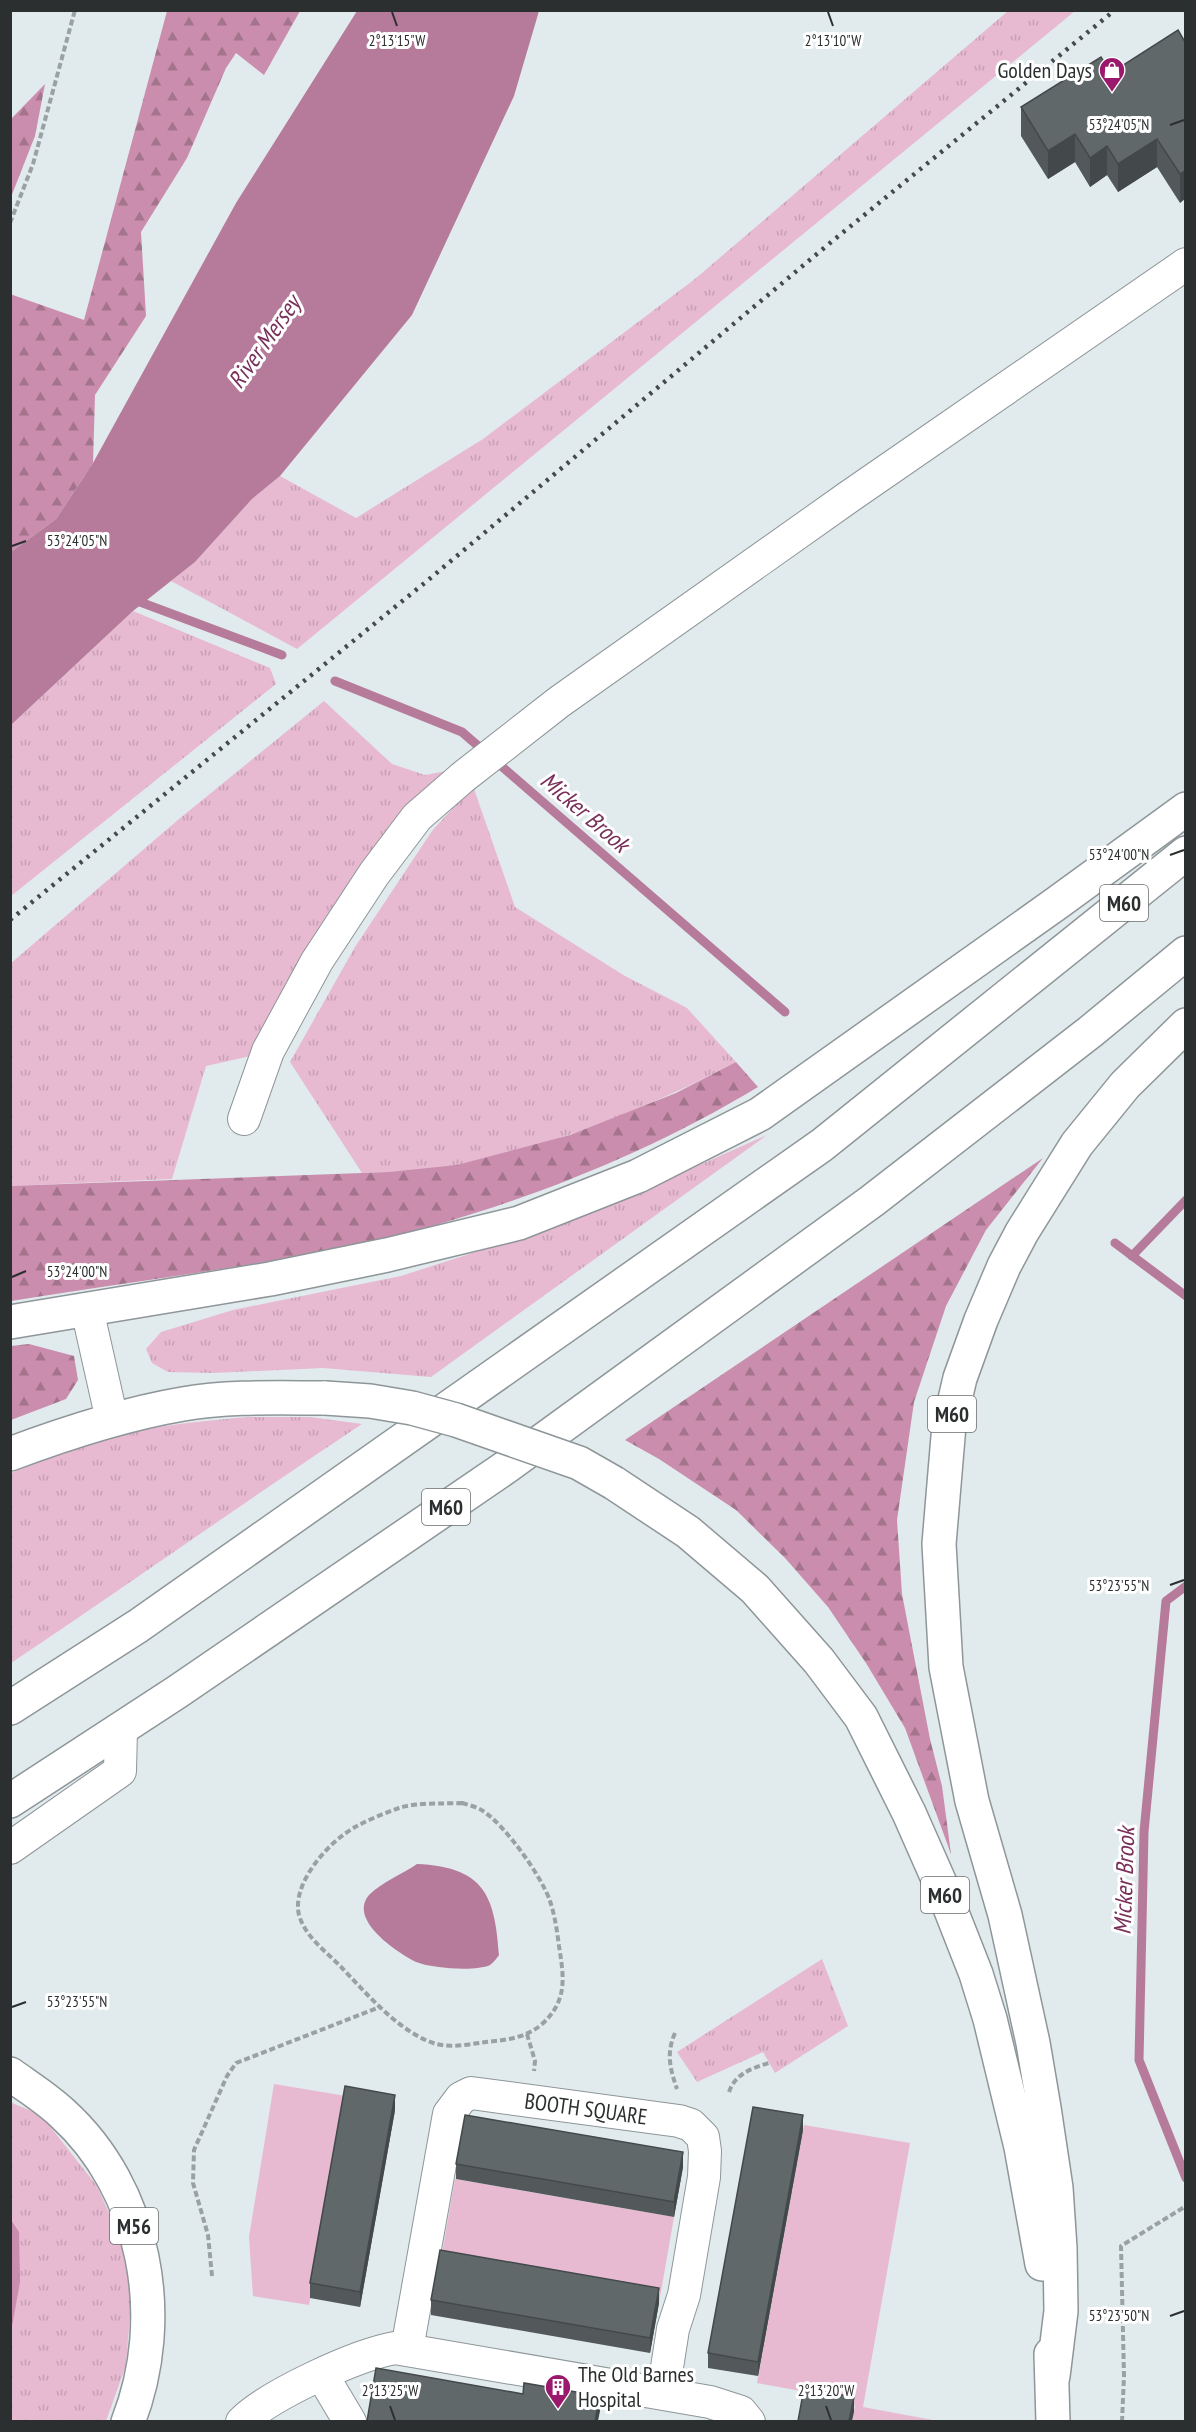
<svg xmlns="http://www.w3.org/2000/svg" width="1196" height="2432" font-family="'PT Sans Narrow',sans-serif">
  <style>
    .grass { fill: url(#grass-tufts) }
    .forest { fill: url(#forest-firs) }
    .garden { fill: #e7bad1 }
    .water { fill: #b67b9a }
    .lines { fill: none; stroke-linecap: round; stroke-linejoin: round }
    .stream { stroke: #b67b9a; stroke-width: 9 }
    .minor-casing { stroke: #8e9699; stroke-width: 34 }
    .highway-casing { stroke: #8e9699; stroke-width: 36 }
    .path { stroke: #9aa1a3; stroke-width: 4; stroke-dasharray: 6 3; stroke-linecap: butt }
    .minor { stroke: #fff; stroke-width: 32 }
    .highway { stroke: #fff; stroke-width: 33 }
    .rail { stroke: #45494a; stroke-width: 4.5; stroke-dasharray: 3 6; stroke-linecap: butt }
    .highway-bridge-casing { stroke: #8e9699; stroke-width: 36; stroke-linecap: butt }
    .highway-bridge { stroke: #fff; stroke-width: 33 }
    .wall { fill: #53595b }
    .shaded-wall { fill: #43494a }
    .building { fill: #60686a; stroke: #43494a; stroke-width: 1.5 }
    .ticks { fill: none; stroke: #2c2f30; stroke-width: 2 }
    .labels { text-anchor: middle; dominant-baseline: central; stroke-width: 6; stroke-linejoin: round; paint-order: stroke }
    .shield { fill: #fff; stroke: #6b6d6e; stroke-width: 1.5 }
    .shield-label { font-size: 21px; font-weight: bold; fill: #2c2f30 }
    .poi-label { font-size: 22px; fill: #2c2f30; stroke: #fff; text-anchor: end }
    .street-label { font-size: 22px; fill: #2c2f30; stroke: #fff }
    .water-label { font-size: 24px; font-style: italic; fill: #79305b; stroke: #fff }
    .ticks-label { font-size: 15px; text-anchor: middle; fill: #2c2f30; stroke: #fff; stroke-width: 6; stroke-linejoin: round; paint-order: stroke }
  </style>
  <defs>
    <pattern id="grass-tufts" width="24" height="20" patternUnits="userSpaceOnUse" patternTransform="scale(1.5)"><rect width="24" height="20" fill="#e7bad1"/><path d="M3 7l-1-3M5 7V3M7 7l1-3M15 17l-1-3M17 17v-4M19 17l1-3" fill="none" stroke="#c6a0b4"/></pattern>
    <pattern id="forest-firs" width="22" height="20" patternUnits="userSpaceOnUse" patternTransform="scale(1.5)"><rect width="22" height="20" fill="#ca8dad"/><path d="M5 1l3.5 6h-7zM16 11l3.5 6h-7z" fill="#a4748d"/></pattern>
  </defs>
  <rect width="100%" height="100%" fill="#e1eaed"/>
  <!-- grass -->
  <g class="grass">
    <path d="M1008 11H1075L297 649 171 581 195 562 252 499 280 476 356 518 483 439 695 279Z"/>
    <path d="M133 611 270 668 276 684 11 896V725Z"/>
    <path d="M324 701 392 764 425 775 463 768 255 1055 206 1066 172 1179 11 1186 10 964 179 819Z"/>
    <path d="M473 786 515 907 625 976 687 1008 736 1062C648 1108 555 1146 458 1165 427 1171 393 1172 362 1173L290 1062 355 947 432 831Z"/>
    <path d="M767 1135 431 1377 323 1368 213 1373 168 1372 152 1363 146 1349 161 1332 233 1310 401 1276 494 1246 614 1203Z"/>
    <path d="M248 1417H310L362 1424C244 1502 128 1585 11 1663V1473C43 1460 76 1446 111 1437 156 1425 202 1421 248 1417Z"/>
    <path d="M822 1959 848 2026 775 2073 763 2052 697 2082 677 2052Z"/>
    <path d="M10 2102 41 2115 97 2186 118 2233 132 2288 126 2365 106 2421H11Z"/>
  </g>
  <!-- forest -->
  <g class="forest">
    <path d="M167 11H300L264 75 236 53 226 68 187 158 141 232 146 316 95 395 93 463 56 519 11 552 10 294 84 320Z"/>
    <path d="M45 84 35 136 11 197V119Z"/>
    <path d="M736 1062 758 1087C660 1146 552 1191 443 1223 421 1229 399 1236 377 1241 256 1267 133 1281 11 1301L10 1186 389 1172 457 1165 570 1135 676 1093Z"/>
    <path d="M1043 1158 986 1230 946 1306 914 1402 897 1520 902 1594 930 1739 942 1786 951 1854 905 1728 866 1663 828 1607 785 1558 736 1510 659 1459 625 1440Z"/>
    <path d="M29 1344 74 1356 78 1380 66 1399 11 1420V1346Z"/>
    <path d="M11 2220 19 2232 20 2282 11 2332Z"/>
  </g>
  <!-- garden -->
  <g class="garden">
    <path d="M274 2084 346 2096 309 2305 253 2296 249 2237Z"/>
    <path d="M804 2125 910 2143 863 2407 938 2421H852L855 2406 801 2396V2391L757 2383Z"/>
    <path d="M455 2179 674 2217 659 2303 440 2265Z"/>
  </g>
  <!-- water -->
  <g class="water">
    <path d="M357 11H539L514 96 412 315 280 476 252 499 195 562 133 611 11 725V552L56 519 93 463 236 203Z"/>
    <path d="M417 1864C483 1867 495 1894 499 1955 497 1958 493 1963 490 1965 475 1972 431 1968 416 1962 398 1953 346 1919 370 1894 381 1883 404 1873 417 1864Z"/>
  </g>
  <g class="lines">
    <!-- stream -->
    <g class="stream">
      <path d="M132 599 282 655"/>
      <path d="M335 681 462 732 785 1012"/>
      <path d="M1115 1243 1186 1296"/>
      <path d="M1132 1256 1186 1200"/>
      <path d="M1186 1586 1166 1601 1144 1832 1139 2060 1186 2178"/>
    </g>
    <!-- minor casing -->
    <g class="minor-casing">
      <g id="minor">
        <path d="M244 1119 268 1051 317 961 374 874 417 817 463 777 559 702 850 496 1186 264"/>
        <path d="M87 1309 112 1420"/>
        <path d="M10 1848 120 1771 121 1729"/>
        <path id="s1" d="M407 2349 449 2114 461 2098 471 2093 679 2121 691 2125 703 2137 705 2151 704 2177 684 2295 673 2329 663 2393"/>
        <path d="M322 2375 350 2422"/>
        <path d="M242 2422C269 2395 356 2355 395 2348L710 2402 741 2412 749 2422"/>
      </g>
    </g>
    <!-- highway casing -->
    <g class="highway-casing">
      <g id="highway">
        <path d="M10 1322 270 1279 387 1255 519 1223 638 1176 760 1114 1057 903 1186 809"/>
        <path d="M10 1454C66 1433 124 1414 183 1404 230 1396 278 1398 325 1398"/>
        <path d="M614 1483 688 1532 755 1589 819 1661 861 1717 909 1813 943 1890 976 1974 990 2019 1021 2147 1042 2264"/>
        <path d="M10 1708 138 1626 822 1145 1186 853"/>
        <path d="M10 1801 177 1692 506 1467 872 1201 1090 1032 1186 953"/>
        <path d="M10 2074C28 2087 46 2098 62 2113 146 2189 169 2318 128 2422"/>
        <path d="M1051 2354 1053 2422"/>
        <path d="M1053 2376 1061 2311 1060 2248 1056 2188 1044 2108 1033 2043 1005 1915 972 1801 946 1667 939 1544 949 1425 960 1378 981 1320 1004 1266 1022 1232 1077 1144 1125 1085 1186 1025"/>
      </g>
    </g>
    <!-- path -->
    <g class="path">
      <path d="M10 223 33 164 75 10"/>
      <path d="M462 1803C469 1805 477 1807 483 1811 505 1825 542 1877 550 1901 555 1916 557 1931 559 1946 564 1978 568 2001 541 2025 525 2038 506 2040 486 2042 470 2044 452 2048 436 2044 400 2033 367 1994 342 1968 327 1952 305 1937 299 1915 291 1883 330 1840 357 1826 370 1819 385 1813 399 1808 417 1802 443 1804 462 1803Z"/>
      <path d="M675 2033C666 2053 670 2069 677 2089"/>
      <path d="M527 2034 535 2061 534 2071"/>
      <path d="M729 2092C735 2074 752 2068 769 2063"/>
      <path d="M212 2276 208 2235 193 2183 194 2150 227 2076 236 2063 380 2007"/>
      <path d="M1122 2422 1124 2376 1121 2246 1186 2206"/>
    </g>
    <!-- minor -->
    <use href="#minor" class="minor"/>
    <!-- highway -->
    <use href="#highway" class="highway"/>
    <!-- rail -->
    <path class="rail" d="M10 920 427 581 830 243 1115 10"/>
    <!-- highway-bridge casing -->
    <g class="highway-bridge-casing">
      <path id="highway-bridge" d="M325 1398 370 1401 412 1408 456 1420 579 1463 614 1483"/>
    </g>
    <!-- highway-bridge -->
    <use href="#highway-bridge" class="highway-bridge"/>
  </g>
  <!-- wall -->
  <g class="wall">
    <path d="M1185 42 1180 203 1157 167 1118 192 1107 175 1090 187 1075 162 1048 179 1021 136V107L1111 73Z"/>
    <path d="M395 2110 360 2307 310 2298V2283Z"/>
    <path d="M803 2130 758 2376 708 2368V2353Z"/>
    <path d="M456 2164 683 2167 674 2217 456 2179Z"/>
    <path d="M431 2300 659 2303 650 2353 431 2315Z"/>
  </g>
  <!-- shaded-wall -->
  <g class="shaded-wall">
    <path d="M1075 134V162L1048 179V151Z"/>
    <path d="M1157 139V167L1118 192V164Z"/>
    <path d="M1107 146V175L1090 187V158Z"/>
    <path d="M1185 171V199L1180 203V174Z"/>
    <path d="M395 2095V2110L360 2307V2292Z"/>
    <path d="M803 2115V2130L758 2376V2362Z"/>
    <path d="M683 2152V2167L674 2217V2202Z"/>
    <path d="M659 2288V2303L650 2353V2338Z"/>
    <path d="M600 2396V2411L598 2421H595Z"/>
    <path d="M854 2397V2412L852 2421H849Z"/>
  </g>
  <!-- building -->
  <g class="building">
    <path d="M1178 30 1185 42V171L1180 174 1157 139 1118 164 1107 146 1090 158 1075 134 1048 151 1021 107 1101 57 1111 73Z"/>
    <path d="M345 2086 395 2095 360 2292 310 2283Z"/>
    <path d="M753 2107 803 2115 758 2362 708 2353Z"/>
    <path d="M465 2115 683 2152 674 2202 456 2164Z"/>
    <path d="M440 2250 659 2288 650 2338 431 2300Z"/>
    <path d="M376 2368 523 2394 524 2383 600 2396 595 2421H367Z"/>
    <path d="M804 2388 854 2397 849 2421H798Z"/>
  </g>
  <!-- ticks -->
  <path class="ticks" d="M392 12 397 26M828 12 833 26M1170 125 1184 120M12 546 26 541M1170 855 1184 850M12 1277 26 1271M1170 1585 1184 1580M12 2007 26 2002M1170 2316 1184 2311M390 2406 395 2420M826 2406 831 2420"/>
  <!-- icons -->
  <defs>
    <g id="shop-pin" transform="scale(1.35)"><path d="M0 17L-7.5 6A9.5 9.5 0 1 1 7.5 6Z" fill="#9a196d" stroke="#fff"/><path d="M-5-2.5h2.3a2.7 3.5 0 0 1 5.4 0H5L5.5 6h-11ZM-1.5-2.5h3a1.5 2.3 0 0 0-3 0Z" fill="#fff"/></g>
    <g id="building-pin" transform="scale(1.35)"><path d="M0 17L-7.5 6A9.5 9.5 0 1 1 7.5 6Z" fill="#9a196d" stroke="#fff"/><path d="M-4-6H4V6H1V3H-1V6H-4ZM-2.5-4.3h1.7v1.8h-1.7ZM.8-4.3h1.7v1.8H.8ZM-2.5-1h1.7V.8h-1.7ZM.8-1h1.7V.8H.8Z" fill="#fff"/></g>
  </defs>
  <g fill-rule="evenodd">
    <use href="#shop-pin" x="1112" y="70"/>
    <use href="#building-pin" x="558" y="2387"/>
  </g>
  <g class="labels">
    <!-- shield labels -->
    <g class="shield">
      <rect x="1100" y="885" width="48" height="36" rx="4.5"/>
      <rect x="928" y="1396" width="48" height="36" rx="4.5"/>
      <rect x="422" y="1489" width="48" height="36" rx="4.5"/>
      <rect x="921" y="1877" width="48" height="36" rx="4.5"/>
      <rect x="110" y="2208" width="48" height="36" rx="4.5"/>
    </g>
    <g class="shield-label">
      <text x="1124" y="903">M60</text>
      <text x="952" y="1414">M60</text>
      <text x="446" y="1507">M60</text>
      <text x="945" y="1895">M60</text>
      <text x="134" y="2226">M56</text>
    </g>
    <!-- poi labels -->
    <g class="poi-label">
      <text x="1092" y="70">Golden Days</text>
      <text x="578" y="2374" text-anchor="start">The Old Barnes<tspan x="578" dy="25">Hospital</tspan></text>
    </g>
    <!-- street labels -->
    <g class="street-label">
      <text stroke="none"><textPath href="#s1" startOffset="386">BOOTH SQUARE</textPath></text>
    </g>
    <!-- water labels -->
    <g class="water-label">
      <text transform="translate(264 342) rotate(-55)">River Mersey</text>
      <text transform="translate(585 812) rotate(41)">Micker Brook</text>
      <text transform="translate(1124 1881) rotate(-88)">Micker Brook</text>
    </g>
  </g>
  <g class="ticks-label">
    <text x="397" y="46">2°13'15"W</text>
    <text x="833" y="46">2°13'10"W</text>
    <text x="1119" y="130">53°24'05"N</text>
    <text x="77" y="546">53°24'05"N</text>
    <text x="1119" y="860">53°24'00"N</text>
    <text x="77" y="1277">53°24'00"N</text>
    <text x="1119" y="1591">53°23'55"N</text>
    <text x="77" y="2007">53°23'55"N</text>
    <text x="1119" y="2321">53°23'50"N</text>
    <text x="390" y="2396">2°13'25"W</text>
    <text x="826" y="2396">2°13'20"W</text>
  </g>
  <!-- border -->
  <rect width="1196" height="2432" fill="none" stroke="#2c2f30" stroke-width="24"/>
</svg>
